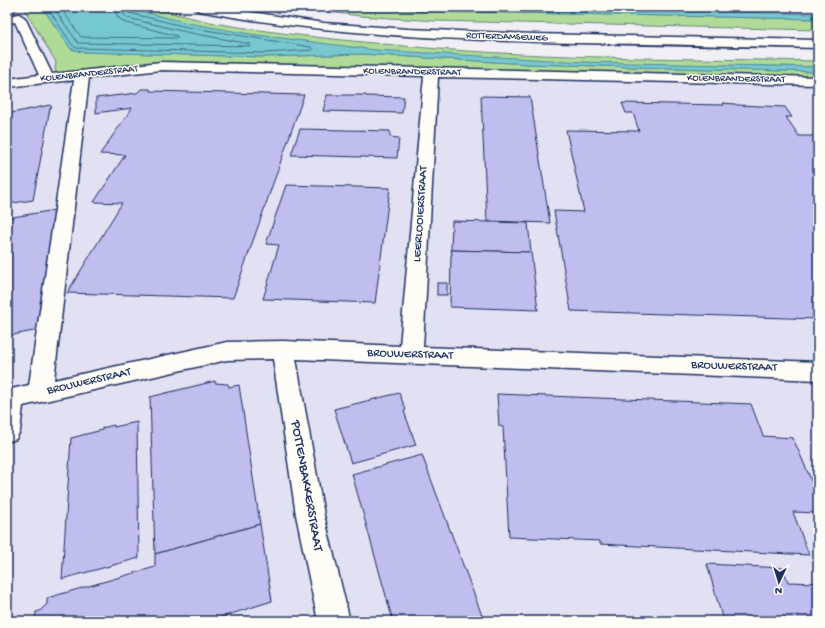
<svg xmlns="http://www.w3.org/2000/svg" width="825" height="628" font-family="'Gochi Hand',sans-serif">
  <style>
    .built { fill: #e2e0f3 }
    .green { fill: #afda97; stroke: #65847a }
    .water { fill: #77c8ce; stroke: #528ba1 }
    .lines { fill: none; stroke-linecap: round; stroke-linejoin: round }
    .shore { stroke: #406c8b; stroke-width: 1 }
    .building { fill: #c0bdef; stroke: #1b2f5e }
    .minor-casing { stroke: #1b2f5e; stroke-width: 3 }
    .major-casing { stroke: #1b2f5e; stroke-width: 3 }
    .path { stroke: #1b2f5e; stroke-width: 1.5; stroke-dasharray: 2 2; stroke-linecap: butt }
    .minor { fill: #fdfcf7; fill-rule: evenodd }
    .major { fill: #fdfcf7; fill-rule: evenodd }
    .labels { text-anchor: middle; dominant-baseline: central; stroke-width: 3; stroke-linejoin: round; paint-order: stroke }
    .far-street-label { font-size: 10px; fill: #1b2f5e; stroke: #fdfcf7 }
    .street-label { font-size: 12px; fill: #1b2f5e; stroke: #fdfcf7 }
    .near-street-label { font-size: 14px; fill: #1b2f5e; stroke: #fdfcf7 }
  </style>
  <rect width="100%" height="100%" fill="#f1eff5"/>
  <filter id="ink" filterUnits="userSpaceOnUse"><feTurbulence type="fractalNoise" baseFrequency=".025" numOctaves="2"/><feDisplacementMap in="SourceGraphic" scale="8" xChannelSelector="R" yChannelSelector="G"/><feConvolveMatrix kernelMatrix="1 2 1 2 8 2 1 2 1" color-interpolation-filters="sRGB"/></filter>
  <g filter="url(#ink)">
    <!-- built -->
    <g class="built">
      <path d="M7 7H44L124 52 444 61H818V621H7Z"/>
      <path d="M368 7H818V27L450 17Z"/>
    </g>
    <!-- green -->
    <g class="green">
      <path d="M23 7H42L71 49 83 52 265 57 361 54 528 64 818 72V77L176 63 65 74 57 73 55 70 56 62Z"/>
      <path d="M124 7C157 7 188 18 220 24 275 33 329 39 384 44 528 59 673 58 818 61V67C642 63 463 65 289 40 234 32 177 24 124 7Z"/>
      <path d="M289 7H357L422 11 818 19V30L436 21 360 16Z"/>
    </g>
    <!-- water -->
    <g class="water">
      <path d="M42 7H124L188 23 249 34 376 50 584 62 818 67V72L528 64 361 54 265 57 83 52 71 49Z"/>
      <path d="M357 7H484L818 14V19L422 11Z"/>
    </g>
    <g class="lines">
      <!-- shore -->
      <g class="shore">
        <path d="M47 7 73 46 77 48 265 53 313 50 311 47 187 27 129 13 126 7"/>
        <path d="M53 7 78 43 251 46 250 44 186 32 128 18 123 14 121 7"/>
        <path d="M60 7 81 37 178 38 177 36 123 22 117 16 115 7"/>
        <path d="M419 7 569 10 572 7"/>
      </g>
    </g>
    <!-- building -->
    <g class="building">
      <path d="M7 7H16L14 15 7 16Z"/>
      <path d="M141 89H150V91L304 95 233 298 67 293 122 203 94 202 125 155 100 154 132 108 96 113V98L137 93Z"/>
      <path d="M327 95H366V96L404 97 402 113 323 111Z"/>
      <path d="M481 96 530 97 550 223 487 221Z"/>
      <path d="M622 103 724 105 723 103 735 104 737 105 785 107 792 117H786L799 136H818V319L571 311 554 211 584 212 566 130 639 131 633 113H626Z"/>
      <path d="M50 105 52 107 50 108 33 200 7 204V114Z"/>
      <path d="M300 129 390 131V137L399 138 397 158 291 155Z"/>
      <path d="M286 185 390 188 375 303 263 299 279 245 266 244Z"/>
      <path d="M55 210 39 330 7 336V218Z"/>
      <path d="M452 221 528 223 531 252 451 250Z"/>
      <path d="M451 250 531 252 538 310 450 307 451 255H452Z"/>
      <rect x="437" y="283" width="10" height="12"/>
      <path d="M215 381V383L228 384 229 387 239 385 260 524 155 554 150 397Z"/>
      <path d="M399 393 406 410 404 411 416 445 351 463 334 409Z"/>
      <path d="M497 394 751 404 763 436 793 438 818 496V513L793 512 809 555 600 544V541L509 537 503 427 499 426Z"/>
      <path d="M137 422 139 558 62 579 71 438 102 430V428L114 425V427Z"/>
      <path d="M422 455 484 621H393L352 474Z"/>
      <path d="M260 524 272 601 209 621H35L36 612 40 611 47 604V598L155 567V554Z"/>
      <path d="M707 564 783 568 788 582 818 583V621H723Z"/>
    </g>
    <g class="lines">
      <!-- minor casing -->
      <g class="minor-casing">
        <path id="minor" d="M19 14 25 18 52 74 161 62 818 77V85L438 77 423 347 818 362V380L296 359 324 515 350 621H318L296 515 273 359 227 360 23 406 20 431 16 439 7 442V390L29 385 74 80 7 87V79L39 75 15 22 7 24V16ZM161 70 424 76 400 346 283 341 227 342 54 380 89 78Z"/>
      </g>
      <!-- major casing -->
      <g class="major-casing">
        <path id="major" d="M193 7H217L324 23 408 29 534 34 818 40V48C738 46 658 44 578 43 450 40 324 35 199 11Z"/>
      </g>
      <!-- path -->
      <path class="path" d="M151 7 184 14"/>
      <!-- minor -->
      <use href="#minor" class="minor"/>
      <!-- major -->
      <use href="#major" class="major"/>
    </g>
  </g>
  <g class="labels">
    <!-- far-street labels -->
    <g class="far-street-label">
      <text transform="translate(507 37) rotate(2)">ROTTERDAMSEWEG</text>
      <text transform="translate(412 72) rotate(1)">KOLENBRANDERSTRAAT</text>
      <text transform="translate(89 74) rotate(-6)">KOLENBRANDERSTRAAT</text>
      <text transform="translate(736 79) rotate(1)">KOLENBRANDERSTRAAT</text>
    </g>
    <!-- street labels -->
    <g class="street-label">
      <text transform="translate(421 214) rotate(-86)">LEERLOOIERSTRAAT</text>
      <text transform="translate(410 355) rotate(2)">BROUWERSTRAAT</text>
      <text transform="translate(734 367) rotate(2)">BROUWERSTRAAT</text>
      <text transform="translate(89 382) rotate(-13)">BROUWERSTRAAT</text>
    </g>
    <!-- near-street labels -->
    <g class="near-street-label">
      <text transform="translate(306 486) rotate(80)">POTTENBAKKERSTRAAT</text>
    </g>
  </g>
  <!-- margin -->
  <rect width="825" height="628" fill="none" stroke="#fdfcf7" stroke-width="24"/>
  <rect x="12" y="12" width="801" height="604" fill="none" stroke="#1b2f5e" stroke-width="1.5" filter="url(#ink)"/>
  <!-- north arrow -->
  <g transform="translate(779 582) rotate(184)" stroke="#fdfcf7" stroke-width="3" paint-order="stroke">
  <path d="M0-3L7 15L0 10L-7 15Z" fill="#1b2f5e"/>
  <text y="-6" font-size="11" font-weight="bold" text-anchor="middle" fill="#1b2f5e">N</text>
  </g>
</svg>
